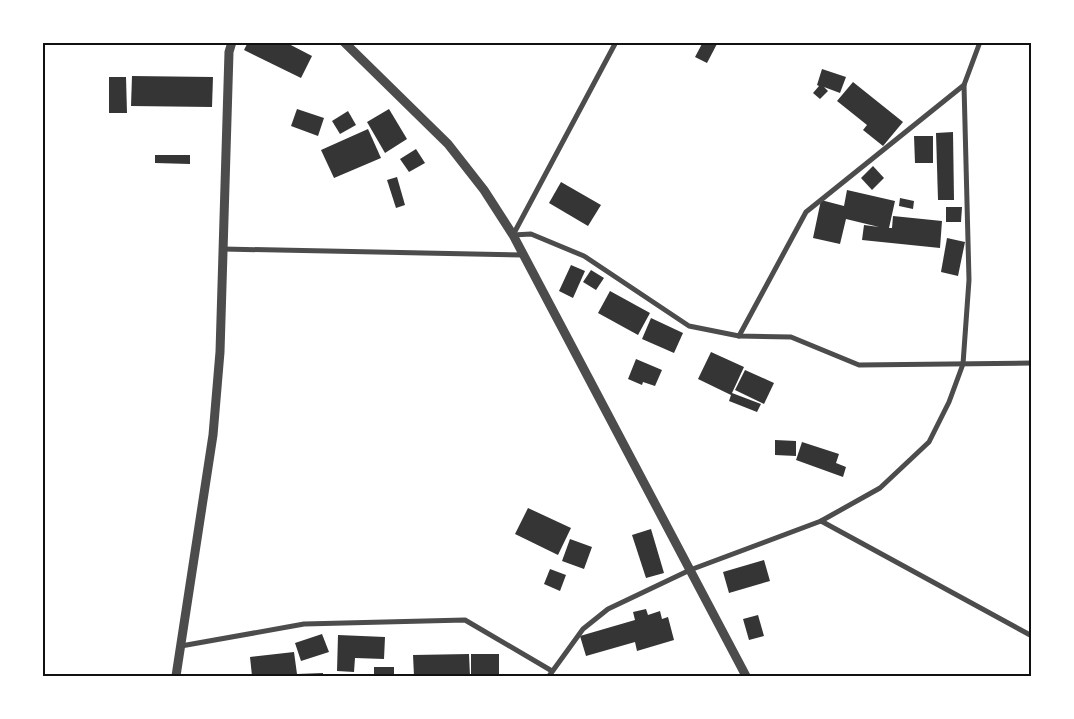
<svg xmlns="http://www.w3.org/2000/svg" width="1074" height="719" font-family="Roboto,sans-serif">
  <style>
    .building { fill: #353535 }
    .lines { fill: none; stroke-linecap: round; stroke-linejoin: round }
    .minor { stroke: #4c4c4c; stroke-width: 5 }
    .tertiary { stroke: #4c4c4c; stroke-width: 9 }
    .neatline { fill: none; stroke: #111; stroke-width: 2 }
  </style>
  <rect width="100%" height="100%" fill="#fff"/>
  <!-- building -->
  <g class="building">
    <path d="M248 42H285L312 56 301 78 244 50Z"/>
    <path d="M703 42H718L707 63 695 57Z"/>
    <path d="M822 69 846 77 840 93 824 87 828 91 820 99 813 93 819 86 817 85Z"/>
    <path d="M132 76 213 77 212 107 131 106Z"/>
    <path d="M109 77H126L127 113H109Z"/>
    <path d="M853 82 903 122 883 146 863 130 867 125 837 101Z"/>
    <path d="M297 109 324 118 318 136 291 126Z"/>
    <path d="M389 109 407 139 385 153 367 122Z"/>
    <path d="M348 111 356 125 340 134 332 121Z"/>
    <path d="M368 129 381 158 334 178 321 150Z"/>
    <path d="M953 132 954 200H938L936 133Z"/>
    <path d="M914 136H933V163H915Z"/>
    <path d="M416 149 425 163 409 172 400 159Z"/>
    <path d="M155 155H190V164L155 163Z"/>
    <path d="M873 166 884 178 872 190 861 178Z"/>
    <path d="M397 177 405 205 396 208 387 180Z"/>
    <path d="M561 182 601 205 588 226 549 203Z"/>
    <path d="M847 190 895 201 889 228H892L893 216 942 221 940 248 862 240 864 225 879 227 846 219 840 244 813 238 821 200 844 206Z"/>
    <path d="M900 198 914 201 913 209 899 206Z"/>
    <path d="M946 207H962L961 222H946Z"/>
    <path d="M947 238 965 242 958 276 941 272Z"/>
    <path d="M571 265 585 271 573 298 559 291Z"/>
    <path d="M591 270 604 278 596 290 583 282Z"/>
    <path d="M610 291 650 313 638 335 598 313Z"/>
    <path d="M651 318 683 333 674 353 642 339Z"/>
    <path d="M711 352 744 367 732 393 761 404 757 412 729 401 731 395 698 379Z"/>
    <path d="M636 359 662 370 655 386 643 382 642 385 628 379Z"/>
    <path d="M745 370 774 383 764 404 735 390Z"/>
    <path d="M775 440 796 441V456L775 455Z"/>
    <path d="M802 442 839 454 836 463 846 467 843 477 796 460Z"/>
    <path d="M528 508 571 528 558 555 515 534Z"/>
    <path d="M651 529 664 573 646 578 632 535Z"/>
    <path d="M570 539 592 547 584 569 562 561Z"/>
    <path d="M764 560 770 581 729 593 723 572Z"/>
    <path d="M550 569 566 575 560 591 544 584Z"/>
    <path d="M646 609 648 615 660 611 662 619 668 617 674 640 637 651 635 642 586 656 580 636 635 620 633 612Z"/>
    <path d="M758 615 764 636 749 640 743 619Z"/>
    <path d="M322 634 329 652 301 661 295 643Z"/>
    <path d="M338 635 385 637 384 659 355 658 354 672 337 671Z"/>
    <path d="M294 652 297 674 323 673V676H252L250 657Z"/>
    <path d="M469 654 470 676H414L413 655Z"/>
    <rect x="471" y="654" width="28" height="22"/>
    <rect x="374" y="667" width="20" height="9"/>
  </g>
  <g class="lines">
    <!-- minor -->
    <g class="minor">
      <path d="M513 235 531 234 584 256 689 326 739 336 791 337 859 365 1032 363"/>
      <path d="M513 235 616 42"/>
      <path d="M223 249 524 255"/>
      <path d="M739 336 806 212 964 85"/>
      <path d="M821 521 1032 636"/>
      <path d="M181 646 304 624 465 620 552 671"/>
      <path d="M549 676 583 629 608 609 690 570 821 521 880 488 929 442 949 402 963 364 969 280 964 85 980 42"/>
    </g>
    <!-- tertiary -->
    <g class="tertiary">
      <path d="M344 42 448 144 484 190 513 235 746 676"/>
      <path d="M176 676 213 435 220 352 229 52 232 42"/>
    </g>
  </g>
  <!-- border -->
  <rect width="1074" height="719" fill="none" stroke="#ffffff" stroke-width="88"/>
  <rect x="44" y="44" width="986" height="631" class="neatline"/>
</svg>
